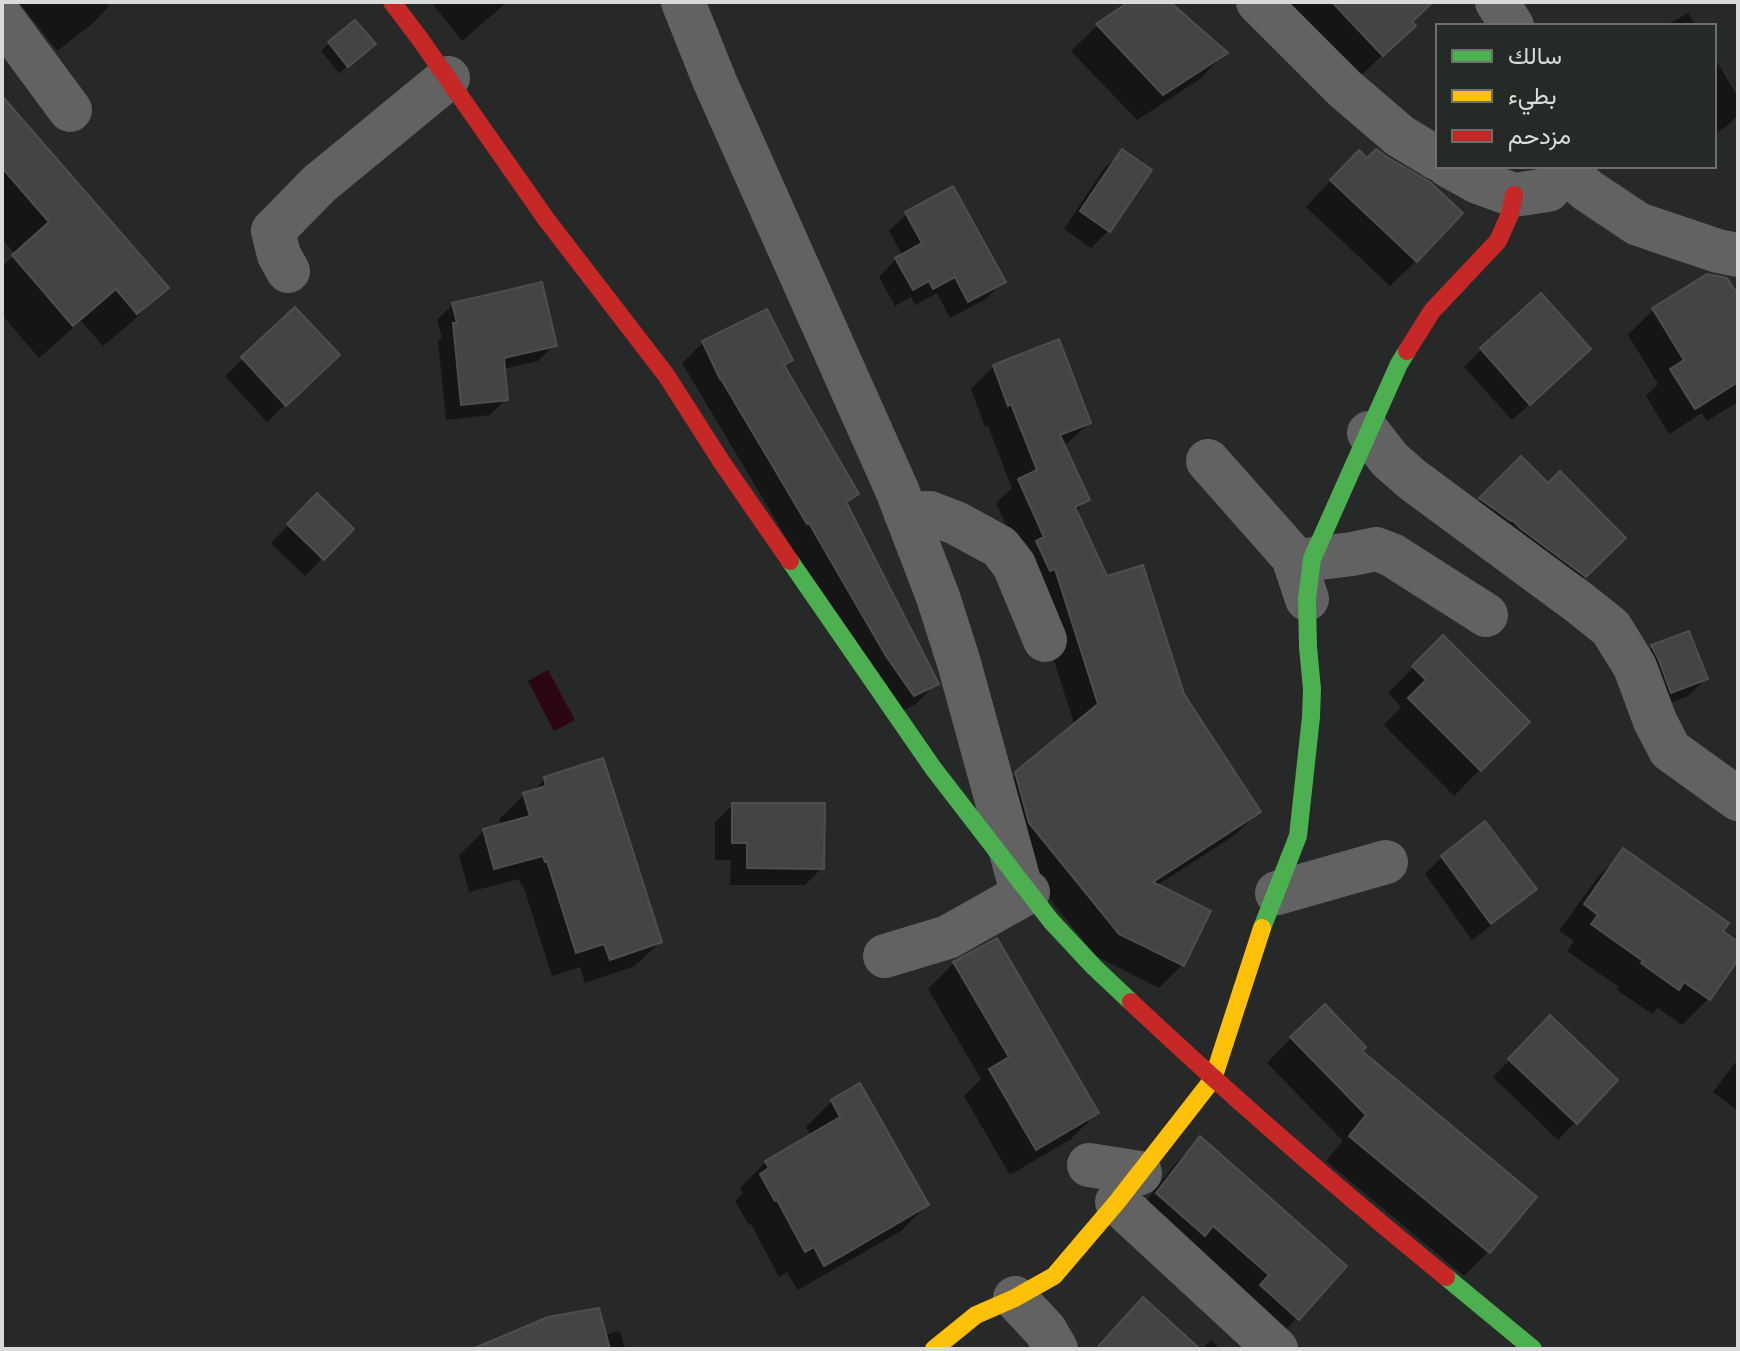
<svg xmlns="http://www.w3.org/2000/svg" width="1740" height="1351" font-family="Roboto,Vazirmatn,sans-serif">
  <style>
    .water { fill: #2c0612 }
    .shadow { fill: #0007 }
    .building { fill: #434443; stroke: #4c4f4e; stroke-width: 2 }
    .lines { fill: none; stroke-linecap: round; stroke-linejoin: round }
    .street { stroke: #626262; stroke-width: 44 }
    .fast { stroke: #4caf50; stroke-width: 18 }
    .slow { stroke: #ffc107; stroke-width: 18 }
    .jam { stroke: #c62828; stroke-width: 18 }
  </style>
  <rect width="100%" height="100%" fill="#262927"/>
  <!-- water -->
  <path class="water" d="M548 670 575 720 554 731 528 681Z"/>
  <!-- shadow -->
  <g class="shadow">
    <path d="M19 2H106L109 6 92 24 57 51Z"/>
    <path d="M431 2H507L462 41Z"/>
    <path d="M1132 2H1167L1225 53 1200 79 1137 120 1071 51 1097 26Z"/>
    <path d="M1282 2H1430L1410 23 1387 51 1356 80Z"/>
    <path d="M1688 13 1696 26H1666Z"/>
    <path d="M329 43 365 52 339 73 321 51Z"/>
    <path d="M1714 57 1738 97V115L1727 126 1714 134Z"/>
    <path d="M2 99 166 288 133 321 103 346 81 321 39 358 2 315V267L15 254 2 239Z"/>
    <path d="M1122 152 1109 230 1091 248 1064 229 1104 169Z"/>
    <path d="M1333 178 1416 261 1390 286 1306 207Z"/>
    <path d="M907 214 1003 281 986 299 950 318 937 293 915 305 911 297 895 306 879 277 896 259 903 256 889 231Z"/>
    <path d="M1738 299V402L1707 421 1702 413 1669 434 1646 396 1658 384 1628 335 1654 309Z"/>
    <path d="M453 304 554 345 538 361 503 369 506 399 490 415 446 420 438 341 442 338 437 320Z"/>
    <path d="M295 310 320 372 267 422 225 376Z"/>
    <path d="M703 343 790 360 783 367 856 493 845 505 936 683 916 704 893 716 682 363Z"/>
    <path d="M1481 350 1571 367 1512 420 1464 367Z"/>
    <path d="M994 366 1089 423 1063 447 1087 500 1075 512 1106 579 1258 812 1235 835 1156 886 1182 965 1159 988 1096 956 1007 846 993 797 1016 774 1075 726 1021 559 996 503 1012 488 988 426 985 427 971 389Z"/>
    <path d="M1521 459 1548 486 1623 538 1559 601 1455 525Z"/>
    <path d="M317 496 351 529 305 576 271 543Z"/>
    <path d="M1443 638 1527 722 1454 796 1384 725 1401 707 1388 693Z"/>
    <path d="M1652 647 1706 678 1688 696 1654 709 1635 664Z"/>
    <path d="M545 779 660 942 635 966 585 983 580 967 552 976 523 885H521L519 879 469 892 459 855 484 831 501 826 499 819 524 795 531 793Z"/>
    <path d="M733 805 822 868 805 885H730L731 860H715V822Z"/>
    <path d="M1623 851 1738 944V957L1708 999 1682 1025 1658 1008 1652 1014 1617 990 1619 987 1567 951 1574 941 1559 931 1598 877Z"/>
    <path d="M1442 857 1534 889 1517 906 1472 940 1425 874Z"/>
    <path d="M954 963 1097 1113 1071 1139 1010 1175 964 1096 981 1079 928 989Z"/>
    <path d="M1551 1018 1615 1081 1558 1140 1493 1077Z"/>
    <path d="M1291 1038 1359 1051 1534 1197 1488 1252 1464 1276 1326 1161 1343 1141 1267 1063Z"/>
    <path d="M1738 1059V1111L1713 1092Z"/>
    <path d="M832 1101 927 1205 901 1231 798 1290 787 1272 779 1277 751 1224 749 1225 735 1201 743 1193 740 1188 766 1162 811 1136 806 1127Z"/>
    <path d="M1200 1139 1297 1318 1272 1344 1131 1220 1175 1164Z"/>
    <path d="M620 1331 625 1349H490L604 1335Z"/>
    <path d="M1211 1340 1220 1349H1202Z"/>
  </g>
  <!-- building -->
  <g class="building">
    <path d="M1129 2H1170L1228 53 1163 95 1096 24Z"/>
    <path d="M1332 2H1433L1412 22 1416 26 1383 56Z"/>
    <path d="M355 20 376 44 348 67 328 42Z"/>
    <path d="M2 96 169 288 137 314 116 289 73 326 12 255 49 222 2 168Z"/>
    <path d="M1122 149 1152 170 1110 232 1080 211Z"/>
    <path d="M1376 149 1387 157 1430 182 1463 213 1417 262 1330 180 1359 150 1367 158Z"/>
    <path d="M953 186 1006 282 968 302 955 277 933 289 929 281 913 290 895 258 922 243 905 212Z"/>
    <path d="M1707 274 1727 278 1738 295V382L1695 409 1670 369 1684 360 1652 308Z"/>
    <path d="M542 282 557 346 504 358 508 400 461 405 453 323H457L452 303Z"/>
    <path d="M1541 293 1591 349 1530 405 1480 348Z"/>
    <path d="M295 307 340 355 286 406 241 357Z"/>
    <path d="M767 309 793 360 784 365 859 494 846 502 938 682 939 684 914 696 886 656 809 523 807 524 721 379H720L702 341Z"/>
    <path d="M1059 339 1091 423 1060 435 1090 500 1075 507 1107 576 1143 565 1184 694 1261 812 1153 882 1211 911 1184 966 1119 934 1029 823 1015 772 1098 704 1055 569 1050 571 1036 541 1044 537 1018 479 1037 470 1011 404 1008 406 993 365Z"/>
    <path d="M1521 456 1548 483 1560 471 1626 538 1586 577 1520 528 1512 520 1511 521 1479 498Z"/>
    <path d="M317 493 354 529 324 560 287 524Z"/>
    <path d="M1689 631 1708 679 1671 693 1658 658 1651 645Z"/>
    <path d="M1443 635 1530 722 1481 771 1408 698 1426 680 1412 666Z"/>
    <path d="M603 758 662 942 610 960 604 944 576 953 547 861 545 862 543 856 494 869 483 829 530 816 523 793 546 786 544 777Z"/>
    <path d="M732 803H825L824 869 747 868V843H732Z"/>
    <path d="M1485 821 1537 889 1491 924 1441 856Z"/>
    <path d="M1623 848 1729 923 1723 931 1738 942V960L1710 1000 1684 982 1679 990 1641 963 1643 961 1591 924 1598 915 1584 904Z"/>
    <path d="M997 938 1099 1113 1036 1150 989 1069 1009 1057 953 962Z"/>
    <path d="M1325 1004 1366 1047 1362 1051 1537 1197 1490 1253 1349 1136 1366 1115 1290 1037Z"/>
    <path d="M1550 1015 1618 1080 1577 1124 1508 1059Z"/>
    <path d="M860 1083 929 1205 824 1266 814 1247 805 1252 777 1200 775 1201 760 1174 769 1168 765 1161 840 1117 831 1100Z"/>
    <path d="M1200 1136 1347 1266 1299 1320 1260 1285 1269 1275 1213 1226 1205 1236 1156 1193Z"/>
    <path d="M1143 1297 1200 1349H1096Z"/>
    <path d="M599 1308 610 1349H472L548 1317Z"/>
  </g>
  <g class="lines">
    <!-- street -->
    <g class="street">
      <path d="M683 2 715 82 897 490 938 597 959 663 1019 881"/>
      <path d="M1258 2 1345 89 1400 136 1438 159"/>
      <path d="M1497 2 1512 26"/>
      <path d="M2 18 70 110"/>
      <path d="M1449 166 1478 182 1514 195 1548 190 1565 170V166"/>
      <path d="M1565 170 1587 190 1638 224 1718 251 1738 255"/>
      <path d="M288 271 279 255 273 231 319 184 448 78"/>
      <path d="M1369 433 1390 460 1413 480 1581 604 1611 628 1635 667 1655 721 1670 750 1738 799"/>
      <path d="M1208 461 1293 557 1307 599"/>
      <path d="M906 514 930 513 956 523 1000 547 1014 565 1045 640"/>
      <path d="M1312 559 1352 554 1376 549 1392 555 1486 615"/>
      <path d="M1277 893 1386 862"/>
      <path d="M885 956 948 937 1028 892"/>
      <path d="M1089 1165 1140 1173"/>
      <path d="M1117 1202 1276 1349"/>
      <path d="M1015 1298 1045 1330 1056 1349"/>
    </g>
    <!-- fast -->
    <g class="fast">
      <path d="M790 561 933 768 1051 921 1094 967 1131 1002"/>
      <path d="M1262 928 1298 836 1311 717 1312 689 1308 647 1307 599 1312 559 1399 364 1407 351"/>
      <path d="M1446 1277 1533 1349"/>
    </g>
    <!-- slow -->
    <path class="slow" d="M934 1349 976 1315 1015 1298 1054 1276 1117 1202 1213 1079 1262 928"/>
    <!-- jam -->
    <g class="jam">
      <path d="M392 2 420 39 546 219 666 375 721 461 790 561"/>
      <path d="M1407 351 1432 311 1498 241 1510 214 1514 195"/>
      <path d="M1131 1002C1233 1098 1338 1189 1446 1277"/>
    </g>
  </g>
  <!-- border -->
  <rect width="1740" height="1351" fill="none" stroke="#d8dbd9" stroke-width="8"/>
  <!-- legend -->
  <rect x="1436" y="24" width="280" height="144" fill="#252a27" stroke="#6d716e" stroke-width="2"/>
  <rect x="1452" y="50" width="40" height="12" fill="#4caf50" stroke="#6d716e" stroke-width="2"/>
  <text x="1508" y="64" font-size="24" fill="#d8dbd9">سالك</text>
  <rect x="1452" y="90" width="40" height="12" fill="#ffc107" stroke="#6d716e" stroke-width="2"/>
  <text x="1508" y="104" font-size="24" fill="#d8dbd9">بطيء</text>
  <rect x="1452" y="130" width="40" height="12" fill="#c62828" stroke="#6d716e" stroke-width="2"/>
  <text x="1508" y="144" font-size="24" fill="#d8dbd9">مزدحم</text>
</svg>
